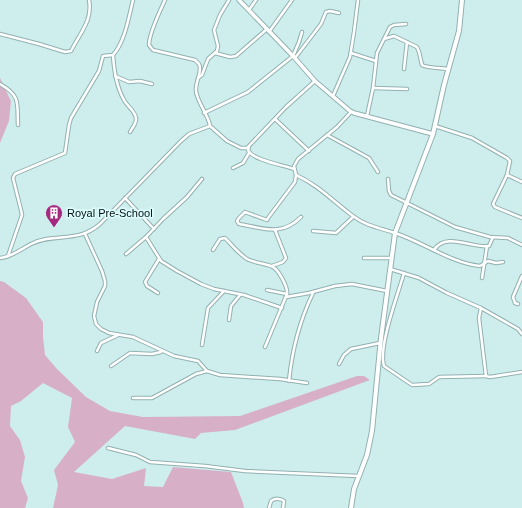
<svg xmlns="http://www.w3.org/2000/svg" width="522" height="508" font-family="Arial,sans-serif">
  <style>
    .green { fill: #d7b0c7 }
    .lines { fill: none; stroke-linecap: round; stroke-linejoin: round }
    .minor-casing { stroke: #92b0b1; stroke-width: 4.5 }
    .tertiary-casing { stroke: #92b0b1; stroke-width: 5.5 }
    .secondary-casing { stroke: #92b0b1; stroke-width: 6 }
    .minor { stroke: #fff; stroke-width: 2.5 }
    .tertiary { stroke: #fff; stroke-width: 3.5 }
    .secondary { stroke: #fff; stroke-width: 4 }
    .labels { text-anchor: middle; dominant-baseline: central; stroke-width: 3.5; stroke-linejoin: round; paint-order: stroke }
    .poi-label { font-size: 11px; fill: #071212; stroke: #dbfbfc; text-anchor: start }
  </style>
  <rect width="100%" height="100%" fill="#ceeeee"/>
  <!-- green -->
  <g class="green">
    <path d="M0 78 11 101 9 121 0 143Z"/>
    <path d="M0 281 4 282 26 298 43 322V337L45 355 57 369 86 397 110 411 143 417 240 416 357 376H364L370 380 235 430 201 433 195 439 125 426 74 472 112 479 146 468 144 486 163 487 173 467 231 472 243 503 244 508H53L58 485 54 470 75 442 68 427 72 398 43 383 21 401 11 406 10 426 20 440 25 457 21 481 28 498 25 508H0Z"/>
  </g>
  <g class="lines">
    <!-- minor casing -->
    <g class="minor-casing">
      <g id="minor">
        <path d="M249 10 256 0"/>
        <path d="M269 32 292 0"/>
        <path d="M0 34 39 44 65 52 71 51C80 33 93 20 89 0"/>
        <path d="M384 39 394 36 417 47 419 52 422 65C426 68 442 68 449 69"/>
        <path d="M215 53 230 57 236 56 267 29"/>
        <path d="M351 53 376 61"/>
        <path d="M113 55C114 71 116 86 124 100 127 106 135 111 136 118 137 123 132 128 130 132"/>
        <path d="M295 58 321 24 326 12 330 11 339 13"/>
        <path d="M404 69 407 42"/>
        <path d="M115 76 129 82 140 81 152 84"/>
        <path d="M198 78 202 75 208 59 217 51 218 46 214 30 220 15 229 0"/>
        <path d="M0 84C21 96 17 103 18 125"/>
        <path d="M373 88 407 89"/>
        <path d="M333 96 350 57 354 32 358 0"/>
        <path d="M204 113 248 92 293 56 299 42 302 32"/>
        <path d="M367 116 373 88 377 53 390 27 394 25 406 24"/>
        <path d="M275 119 309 151"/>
        <path d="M210 126 227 141 241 148H247L286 107 315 81"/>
        <path d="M435 126 472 138 507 158 510 161 507 175"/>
        <path d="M327 135 369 158 378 172"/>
        <path d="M249 147 248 150C252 160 283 165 294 169"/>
        <path d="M233 168 243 163 249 153"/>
        <path d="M296 175C318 185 334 202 353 216 366 226 380 228 395 233 423 242 451 263 480 266L488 261 496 263 503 262"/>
        <path d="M388 179 389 191 391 195 455 227 490 237 508 238 522 245"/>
        <path d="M522 182 507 175 493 204 495 207 522 218"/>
        <path d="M125 198 154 229"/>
        <path d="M301 217C281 237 264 228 239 224L237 221 239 218 245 212 267 220 268 218 295 182 296 175 294 166 298 159 337 127 351 112"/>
        <path d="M313 231 336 233 353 217"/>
        <path d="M85 234 102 271 105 281V286L97 302 94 316 96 324 101 329 109 333 133 337 174 356 198 361 207 371 220 375 280 379 307 383"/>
        <path d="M146 237 161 261 177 271 201 284 214 289 244 295 282 308"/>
        <path d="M213 250 220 239 225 238C232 245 238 253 247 259 255 263 263 263 271 266 278 268 288 287 287 294L265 347"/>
        <path d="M434 250C446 231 473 249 489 246L493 237"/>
        <path d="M126 254 146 237 163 219 187 197 202 179"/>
        <path d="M8 256 22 215 21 210 13 178 15 174 65 153 69 125 71 118 99 71 103 56 113 55C125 42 129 16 133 0"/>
        <path d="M0 258C12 257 21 249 31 244 55 232 77 244 100 224L181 141 189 134 210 126C209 116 197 102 196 91 195 81 203 72 199 64L195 60 153 50 149 45C149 33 160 11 165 0"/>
        <path d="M364 258H391"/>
        <path d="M272 266 283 262 286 258 275 230"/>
        <path d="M390 269 419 278 447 293 481 308 518 329 522 334"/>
        <path d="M404 273C398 294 378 347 384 366L412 385 429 384 439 377 486 376"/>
        <path d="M482 278 487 246"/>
        <path d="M267 290 287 294"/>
        <path d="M158 293 147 286 145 282 159 259"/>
        <path d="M286 297 309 293 335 286 352 284 387 291"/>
        <path d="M518 304 515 303 513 297 522 276"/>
        <path d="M481 308 479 318 486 376 490 377 522 372"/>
        <path d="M229 320 231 306 240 295"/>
        <path d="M202 345 208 308 224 291"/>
        <path d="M97 351 101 343 118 335"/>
        <path d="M339 364 344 355 351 349 380 343"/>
        <path d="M111 366 130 353 152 354 161 352"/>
        <path d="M289 381C292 350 300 320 313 293"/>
        <path d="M133 398H152L196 374 207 371"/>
        <path d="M108 448 136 455 150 462 205 466 245 471 358 476"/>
        <path d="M269 508 271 501C274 498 280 498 284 501L283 508"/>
      </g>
    </g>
    <!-- tertiary casing -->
    <g class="tertiary-casing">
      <path id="tertiary" d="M239 0 293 56 315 81 350 111 354 113 433 134"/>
    </g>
    <!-- secondary casing -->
    <g class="secondary-casing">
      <path id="secondary" d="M351 508 354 489 367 455 372 431 381 338 395 233 433 134 444 85 459 31 462 0"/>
    </g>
    <!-- minor -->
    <use href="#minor" class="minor"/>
    <!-- tertiary -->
    <use href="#tertiary" class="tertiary"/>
    <!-- secondary -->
    <use href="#secondary" class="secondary"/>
  </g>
  <!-- icons -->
  <defs>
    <g id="building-pin" transform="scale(0.9)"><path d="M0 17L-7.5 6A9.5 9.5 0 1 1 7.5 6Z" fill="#a42a80" stroke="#dbfbfc"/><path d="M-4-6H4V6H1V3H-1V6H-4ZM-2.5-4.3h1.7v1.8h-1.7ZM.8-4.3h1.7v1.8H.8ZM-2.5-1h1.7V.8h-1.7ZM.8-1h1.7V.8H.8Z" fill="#fff"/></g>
  </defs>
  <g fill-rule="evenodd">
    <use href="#building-pin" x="54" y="213"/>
  </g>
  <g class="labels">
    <!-- poi labels -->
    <g class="poi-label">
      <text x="67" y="213">Royal Pre-School</text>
    </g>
  </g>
</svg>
